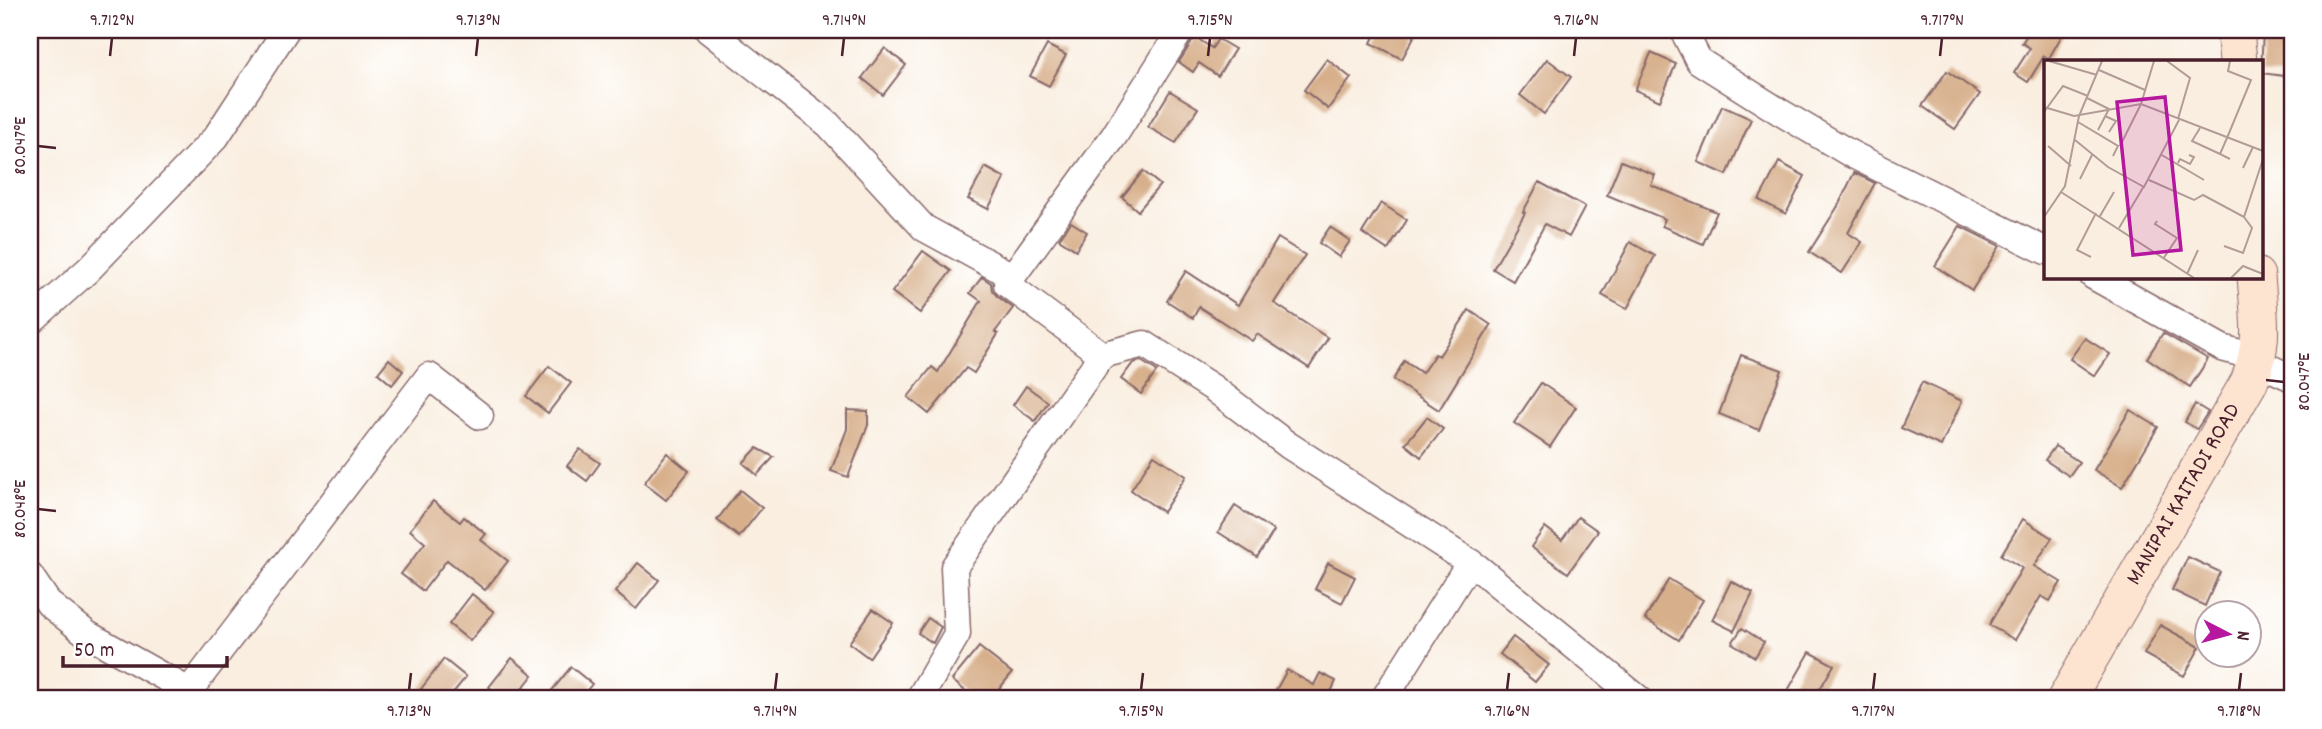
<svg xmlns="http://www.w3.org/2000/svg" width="2322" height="729" font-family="Dekko,sans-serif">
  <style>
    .building { fill: #d7af8a }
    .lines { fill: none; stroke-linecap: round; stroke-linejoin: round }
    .minor-casing { stroke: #87676a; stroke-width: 29 }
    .secondary-casing { stroke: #87676a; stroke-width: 39 }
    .minor { stroke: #fff; stroke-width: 26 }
    .secondary { stroke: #fde4d1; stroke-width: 37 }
    .ticks { fill: none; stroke: #4a1f2b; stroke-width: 2.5 }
    .labels { text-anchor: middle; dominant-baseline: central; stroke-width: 5; stroke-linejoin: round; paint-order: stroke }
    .street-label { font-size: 23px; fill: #4a1f2b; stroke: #fff }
    .inset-road { fill: none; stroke: #b39b98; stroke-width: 2 }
    .view { fill: #b5179e; fill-opacity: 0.15; stroke: #b5179e; stroke-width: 3.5 }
    .inset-edge { fill: none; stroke: #4a1f2b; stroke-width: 3.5 }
    .neatline { fill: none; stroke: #4a1f2b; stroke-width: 2.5 }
    .ticks-label { font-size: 18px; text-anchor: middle; fill: #4a1f2b }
  </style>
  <rect width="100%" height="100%" fill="#fff"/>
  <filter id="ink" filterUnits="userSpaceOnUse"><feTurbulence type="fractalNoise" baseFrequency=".0143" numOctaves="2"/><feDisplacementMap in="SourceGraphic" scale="14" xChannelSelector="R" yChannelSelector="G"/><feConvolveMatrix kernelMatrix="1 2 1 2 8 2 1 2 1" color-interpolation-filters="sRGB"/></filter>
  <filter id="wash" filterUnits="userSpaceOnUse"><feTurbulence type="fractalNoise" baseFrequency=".00686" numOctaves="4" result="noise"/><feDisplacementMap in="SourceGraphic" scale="28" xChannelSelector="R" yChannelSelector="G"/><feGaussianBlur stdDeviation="1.57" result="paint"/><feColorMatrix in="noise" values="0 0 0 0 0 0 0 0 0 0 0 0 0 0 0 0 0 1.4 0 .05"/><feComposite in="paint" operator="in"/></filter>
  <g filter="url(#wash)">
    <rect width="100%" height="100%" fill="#f9eee0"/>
    <g id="blocks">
      <!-- building -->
      <g class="building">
        <path d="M1377 30H1405L1415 35 1402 59 1371 43Z"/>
        <path d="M2030 30H2065L2049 58 2044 56 2028 82 2014 73 2030 48 2022 43Z"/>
        <path d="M2263 30H2292V77L2261 73Z"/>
        <path d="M1195 37 1212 48 1218 39 1235 49 1218 76 1199 63 1193 72 1179 62Z"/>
        <path d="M1047 45 1066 55 1049 86 1030 76Z"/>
        <path d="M885 48 906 65 883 95 862 78Z"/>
        <path d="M1651 53 1676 64 1660 101 1635 90Z"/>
        <path d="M1327 59 1351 78 1328 109 1304 90Z"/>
        <path d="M1547 59 1571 77 1544 114 1520 95Z"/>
        <path d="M1947 71 1980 94 1955 129 1922 106Z"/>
        <path d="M1170 91 1198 108 1176 143 1148 127Z"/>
        <path d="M1722 106 1751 119 1727 175 1698 162Z"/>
        <path d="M1621 161 1655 175 1651 185 1717 212 1703 244 1662 226 1665 219 1607 195Z"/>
        <path d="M1779 162 1805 176 1786 214 1759 200Z"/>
        <path d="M985 167 1005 178 988 209 968 199Z"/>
        <path d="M1143 171 1160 185 1138 211 1122 197Z"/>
        <path d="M1854 173 1875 183 1848 233 1862 242 1842 273 1809 252 1838 206Z"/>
        <path d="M1539 182 1585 207 1569 237 1545 224 1513 281 1493 269 1525 213 1523 212Z"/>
        <path d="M1381 203 1407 220 1388 250 1362 233Z"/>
        <path d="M1071 222 1087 232 1076 250 1059 239Z"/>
        <path d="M1960 226 2000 246 1972 290 1935 266Z"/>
        <path d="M1330 227 1350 241 1339 257 1319 243Z"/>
        <path d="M1278 238 1305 255 1274 303 1328 338 1309 368 1257 334 1252 341 1199 307 1193 318 1167 301 1186 271 1238 305Z"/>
        <path d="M1630 242 1655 256 1627 309 1602 295Z"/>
        <path d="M923 251 951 271 920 313 892 292Z"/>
        <path d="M982 277 991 283 992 290 997 296 1013 308 995 332 998 334 974 373 966 368 929 414 908 397 932 367 938 372 981 301 970 293Z"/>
        <path d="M1469 310 1491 325 1439 410 1393 380 1404 361 1422 373 1435 354 1439 356Z"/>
        <path d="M2163 333 2208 359 2190 387 2147 358Z"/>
        <path d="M2085 338 2110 354 2095 376 2070 359Z"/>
        <path d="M1741 355 1782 370 1759 430 1719 414Z"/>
        <path d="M389 359 403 371 392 385 378 373Z"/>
        <path d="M1141 361 1157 371 1141 394 1121 379 1133 363Z"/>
        <path d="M549 366 571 383 548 413 526 396Z"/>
        <path d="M1922 382 1962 401 1941 446 1901 428Z"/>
        <path d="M1541 383 1576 407 1550 447 1514 423Z"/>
        <path d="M1026 386 1048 402 1035 421 1013 405Z"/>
        <path d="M2195 404 2208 412 2197 429 2185 422Z"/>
        <path d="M847 410 868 411V425L848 477 831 471 847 429Z"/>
        <path d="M2130 410 2158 427 2122 487 2094 470Z"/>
        <path d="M1427 417 1443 429 1421 457 1405 444Z"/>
        <path d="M2055 446 2079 462 2069 476 2045 460Z"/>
        <path d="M757 448 774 457 757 475 743 463Z"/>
        <path d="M580 449 600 463 587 481 567 466Z"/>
        <path d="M667 453 689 471 666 500 644 483Z"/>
        <path d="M1154 455 1186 476 1163 512 1131 490Z"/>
        <path d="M740 490 762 508 739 537 717 520Z"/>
        <path d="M433 501 460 522 464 517 486 534 481 540 508 561 485 590 447 560 423 591 401 574 425 543 410 530Z"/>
        <path d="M1235 506 1274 531 1257 557 1218 532Z"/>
        <path d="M1578 517 1598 531 1568 573 1531 547 1545 527 1562 540Z"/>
        <path d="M2023 519 2052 538 2034 566 2061 582 2050 601 2041 596 2015 640 1989 625 2022 568 2001 555Z"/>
        <path d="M2188 557 2220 572 2205 606 2172 590Z"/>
        <path d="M638 563 659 580 636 609 615 592Z"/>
        <path d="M1328 563 1355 577 1342 603 1315 589Z"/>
        <path d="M1669 579 1703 600 1679 640 1645 619Z"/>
        <path d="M1731 581 1753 593 1734 631 1712 620Z"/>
        <path d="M472 594 494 612 470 641 449 624Z"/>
        <path d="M873 609 893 623 869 658 849 643Z"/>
        <path d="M928 618 941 627 933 643 918 633Z"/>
        <path d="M2160 625 2200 647 2184 676 2144 654Z"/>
        <path d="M1742 628 1764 642 1755 657 1732 643Z"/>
        <path d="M1513 637 1549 665 1535 682 1500 654Z"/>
        <path d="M979 647 1012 673 991 699H975L952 680Z"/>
        <path d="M1810 652 1834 665 1814 699H1783Z"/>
        <path d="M512 658 533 675 514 699H504L489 687Z"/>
        <path d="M444 659 466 677 448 699H434L421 689Z"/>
        <path d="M571 667 592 684 580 699H545Z"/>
        <path d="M1287 670 1314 685 1320 673 1336 681 1330 694 1339 699H1271Z"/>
      </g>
    </g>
  </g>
  <g filter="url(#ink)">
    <use href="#blocks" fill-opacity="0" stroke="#87676a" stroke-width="2"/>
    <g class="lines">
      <!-- minor casing -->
      <g class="minor-casing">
        <g id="minor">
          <path d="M708 30 828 124 924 228 1012 276"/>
          <path d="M1181 30 1114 136 1007 284 1102 355 1144 344 1213 388 1288 445 1477 567 1639 699"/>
          <path d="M1683 30 1699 61 1780 112 1851 154 2046 251"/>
          <path d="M2093 276 2222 348 2258 358"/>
          <path d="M30 322 89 269 216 137 286 30"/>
          <path d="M2257 362 2292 378"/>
          <path d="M30 576 49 604 87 634 189 691 429 376 480 416"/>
          <path d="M919 699 957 634 954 567 1102 355"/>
          <path d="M1384 699 1470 562"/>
        </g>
      </g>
      <!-- secondary casing -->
      <g class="secondary-casing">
        <g id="secondary">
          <path d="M2235 30 2238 61"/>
          <path id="s1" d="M2066 699 2249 382C2265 342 2259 318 2256 276"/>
        </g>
      </g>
      <!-- minor -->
      <use href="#minor" class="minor"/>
      <!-- secondary -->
      <use href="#secondary" class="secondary"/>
    </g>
  </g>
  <!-- ticks -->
  <path class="ticks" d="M110 56 112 38M476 56 478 38M842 56 844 38M1208 56 1210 38M1574 56 1576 38M1940 56 1942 38M38 146 56 148M2266 380 2284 382M38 509 56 511M409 690 411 673M775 690 777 673M1141 690 1143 673M1507 690 1509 673M1873 690 1875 673M2239 690 2241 673"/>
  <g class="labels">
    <!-- street labels -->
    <g class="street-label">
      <text stroke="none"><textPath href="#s1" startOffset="236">MANIPAI KAITADI ROAD</textPath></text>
    </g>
  </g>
  <!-- overview -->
  <g transform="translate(2044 60)">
    <rect width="219" height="219" fill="#f9eee0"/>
    <path class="inset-road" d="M5 1 53 15M123 1 146 18 134 59M55 10 101 30M43 38 65 49 54 70M97 44 110 1M0 47 30 56 97 44 219 91M0 52 19 26 44 36M61 56 72 61 65 72M34 62 74 86 69 96M156 68 148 81 176 94M183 78 207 20 184 11 186 1M183 78 176 94 186 99M31 80 64 107 100 127 135 60M4 86 27 106M76 86 97 44M116 94 160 120M134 103 136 99 146 104 150 97 145 95M199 108 209 87M36 119 48 95M105 120 150 140 159 135 200 157 219 99M17 132 150 218M56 156 70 132M0 157 21 126 35 56 58 1M113 161 111 164 133 178 119 199M75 168 100 126M180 186 199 193 208 168 200 157M47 197 33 190 52 153M143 214 154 190M187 218 199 206 219 214"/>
    <path class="view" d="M121 37 137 190 89 195 73 42Z"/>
    <rect width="219" height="219" class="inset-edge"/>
  </g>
  <!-- margin -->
  <rect width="2322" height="729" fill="none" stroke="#fff" stroke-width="77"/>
  <!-- north arrow -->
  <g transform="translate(2228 634) rotate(96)"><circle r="33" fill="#ffffff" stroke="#b7a5aa" stroke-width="2"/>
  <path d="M0-5L12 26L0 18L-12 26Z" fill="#b5179e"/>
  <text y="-10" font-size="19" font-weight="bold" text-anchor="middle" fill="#4a1f2b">N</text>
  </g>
  <!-- scale -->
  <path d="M63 656v10h164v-10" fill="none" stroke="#4a1f2b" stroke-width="3.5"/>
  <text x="74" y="656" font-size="21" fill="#4a1f2b" stroke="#ffffff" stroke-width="5" paint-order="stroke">50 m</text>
  <rect x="38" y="38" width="2246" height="652" class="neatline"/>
  <g class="ticks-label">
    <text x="112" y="25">9.712°N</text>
    <text x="478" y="25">9.713°N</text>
    <text x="844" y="25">9.714°N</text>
    <text x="1210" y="25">9.715°N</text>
    <text x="1576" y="25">9.716°N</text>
    <text x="1942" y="25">9.717°N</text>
    <text transform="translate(19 146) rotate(-90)" y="6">80.047°E</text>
    <text transform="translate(2303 382) rotate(-90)" y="6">80.047°E</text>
    <text transform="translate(19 509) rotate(-90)" y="6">80.048°E</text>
    <text x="409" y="716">9.713°N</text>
    <text x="775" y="716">9.714°N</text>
    <text x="1141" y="716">9.715°N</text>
    <text x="1507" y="716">9.716°N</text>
    <text x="1873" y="716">9.717°N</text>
    <text x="2239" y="716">9.718°N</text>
  </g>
</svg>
